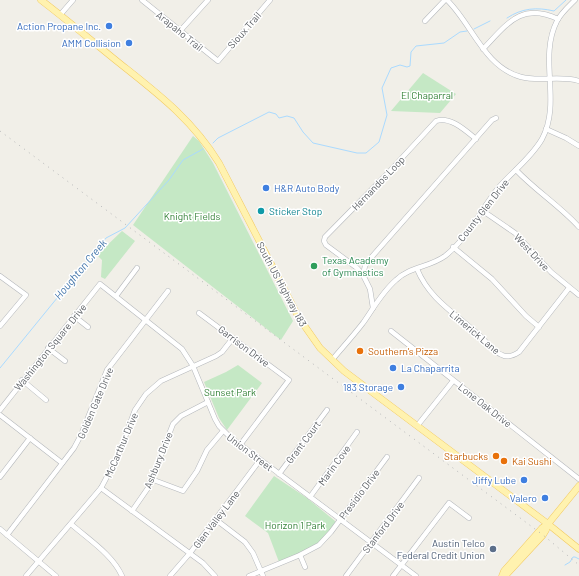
<svg xmlns="http://www.w3.org/2000/svg" width="579" height="576" font-family="Barlow,sans-serif">
  <style>
    .green { fill: #c5e8c5 }
    .lines { fill: none; stroke-linecap: round; stroke-linejoin: round }
    .stream { stroke: #aadaff; stroke-width: 1 }
    .minor-casing { stroke: #b5b8bc; stroke-width: 5.5 }
    .major-casing { stroke: #f2c960; stroke-width: 7 }
    .minor { stroke: #fff; stroke-width: 4.5 }
    .major { stroke: #fff2af; stroke-width: 6 }
    .rail { stroke: #b6b7b8; stroke-width: 1; stroke-dasharray: 1 5; stroke-linecap: butt }
    .shop-dot { fill: #3f7fe0; stroke: #fff; stroke-width: 1.5 }
    .culture-dot { fill: #0f9aa8; stroke: #fff; stroke-width: 1.5 }
    .leisure-dot { fill: #2e9e5b; stroke: #fff; stroke-width: 1.5 }
    .food-dot { fill: #e8710a; stroke: #fff; stroke-width: 1.5 }
    .service-dot { fill: #5c6f8a; stroke: #fff; stroke-width: 1.5 }
    .labels { text-anchor: middle; dominant-baseline: central; stroke-width: 3; stroke-linejoin: round; paint-order: stroke }
    .shop-label { font-size: 10px; fill: #366cbe; stroke: #fff; text-anchor: end }
    .street-label { font-size: 10px; fill: #5f6368; stroke: #fff }
    .park-label { font-size: 10px; fill: #348238; stroke: #fff }
    .culture-label { font-size: 10px; fill: #0d838f; stroke: #fff; text-anchor: start }
    .leisure-label { font-size: 10px; fill: #27864d; stroke: #fff; text-anchor: start }
    .food-label { font-size: 10px; fill: #c56008; stroke: #fff; text-anchor: start }
    .service-label { font-size: 10px; fill: #4e5e75; stroke: #fff; text-anchor: end }
    .water-label { font-size: 11px; font-style: italic; fill: #4174aa; stroke: #fff }
  </style>
  <rect width="100%" height="100%" fill="#f1efe8"/>
  <!-- green -->
  <g class="green">
    <path d="M423 73 456 94 440 113 391 111Z"/>
    <path d="M193 136 199 141 213 163 293 321 281 340 133 225Z"/>
    <path d="M122 231 135 241 105 279 101 277 102 260 97 255Z"/>
    <path d="M238 365 262 383 227 430 219 418 204 382 226 372Z"/>
    <path d="M274 476 307 498 335 521V524C331 528 328 534 323 538 312 551 295 555 279 562L268 533 245 516Z"/>
  </g>
  <g class="lines">
    <!-- stream -->
    <g class="stream">
      <path d="M507 18C522 8 537 7 554 11L566 0"/>
      <path d="M474 29 490 21"/>
      <path d="M213 143 218 138 269 112 276 114 279 118 287 116 294 118 303 132 313 143 357 153H366L379 142 387 115 382 88 391 68 400 65 407 67 410 66 411 52 416 46 444 43 460 32 467 31"/>
      <path d="M0 368 106 238 125 228 169 180 183 160 203 149"/>
      <path d="M565 565 570 562 573 557H575L579 559"/>
    </g>
    <!-- minor casing -->
    <g class="minor-casing">
      <g id="minor">
        <path d="M142 0 218 61 270 0"/>
        <path d="M447 0C472 24 484 67 521 77 540 82 560 75 579 81"/>
        <path d="M60 15 73 0"/>
        <path d="M425 21 445 0"/>
        <path d="M180 31 208 0"/>
        <path d="M483 49C507 24 521 2 558 19"/>
        <path d="M546 129 566 138 579 146"/>
        <path d="M516 170C536 191 560 206 579 227"/>
        <path d="M483 211 515 233 551 272 579 295"/>
        <path d="M453 247 492 279 526 316 539 327"/>
        <path d="M417 269C430 300 455 313 479 335 486 341 493 352 502 355 508 358 513 356 519 352L569 288"/>
        <path d="M363 275 357 268 326 245 324 241 325 237 388 173 436 121C450 116 465 130 476 139"/>
        <path d="M0 276 26 295 0 326"/>
        <path d="M116 296 137 268"/>
        <path d="M373 308 370 289 363 275 365 266 369 260 492 120 496 118"/>
        <path d="M199 313 289 380 240 445"/>
        <path d="M74 316 88 327"/>
        <path d="M391 331 579 479"/>
        <path d="M48 348 65 361"/>
        <path d="M332 360C342 348 353 336 363 323 373 309 382 292 396 280 409 267 430 267 445 256 468 238 481 209 499 187 513 171 531 158 542 139 562 102 538 58 557 21 561 13 569 6 575 0"/>
        <path d="M22 380 46 400"/>
        <path d="M0 410 100 284 182 349 193 366 215 419 219 426 230 437 416 576"/>
        <path d="M0 415 62 463"/>
        <path d="M417 426 453 381"/>
        <path d="M279 474 327 410"/>
        <path d="M0 477 30 438"/>
        <path d="M151 479 183 491 197 471 207 450 223 431"/>
        <path d="M101 488 203 563 215 576"/>
        <path d="M310 497 357 432"/>
        <path d="M132 511 148 488 173 424 181 416 208 402"/>
        <path d="M215 519 245 542 253 553 263 576"/>
        <path d="M71 524C88 539 113 555 122 576"/>
        <path d="M0 529 56 576"/>
        <path d="M7 535 74 448 81 435 107 370 168 291"/>
        <path d="M300 555 305 567"/>
        <path d="M26 576 101 488 118 456 135 410 146 394 161 381 216 356 222 352 233 338"/>
        <path d="M170 576 190 553 260 460"/>
        <path d="M249 576 300 555 319 545 331 532 387 457"/>
        <path d="M346 576 419 478"/>
        <path d="M393 576 449 503 469 518"/>
      </g>
    </g>
    <!-- major casing -->
    <g class="major-casing">
      <g id="major">
        <path d="M41 0C67 20 92 41 118 62 157 93 192 119 219 163L299 318 320 348 344 371 548 524 579 549"/>
        <path d="M502 576 504 571 542 528 548 524 579 486"/>
        <path d="M505 576 543 535 546 530 548 524"/>
      </g>
    </g>
    <!-- minor -->
    <use href="#minor" class="minor"/>
    <!-- major -->
    <use href="#major" class="major"/>
    <!-- rail -->
    <path class="rail" d="M0 131 543 535 579 565"/>
  </g>
  <!-- markers -->
  <g class="shop-dot">
    <circle cx="109" cy="26" r="4"/>
    <circle cx="129" cy="43" r="4"/>
    <circle cx="266" cy="188" r="4"/>
    <circle cx="393" cy="368" r="4"/>
    <circle cx="401" cy="387" r="4"/>
    <circle cx="524" cy="480" r="4"/>
    <circle cx="545" cy="498" r="4"/>
  </g>
  <circle class="culture-dot" cx="261" cy="211" r="4"/>
  <circle class="leisure-dot" cx="314" cy="266" r="4"/>
  <g class="food-dot">
    <circle cx="360" cy="351" r="4"/>
    <circle cx="496" cy="456" r="4"/>
    <circle cx="504" cy="461" r="4"/>
  </g>
  <circle class="service-dot" cx="493" cy="549" r="4"/>
  <g class="labels">
    <!-- shop labels -->
    <g class="shop-label">
      <text x="101" y="26">Action Propane Inc.</text>
      <text x="121" y="43">AMM Collision</text>
      <text x="274" y="188" text-anchor="start">H&amp;R Auto Body</text>
      <text x="401" y="368" text-anchor="start">La Chaparrita</text>
      <text x="393" y="387">183 Storage</text>
      <text x="516" y="480">Jiffy Lube</text>
      <text x="537" y="498">Valero</text>
    </g>
    <!-- street labels -->
    <g class="street-label">
      <text transform="translate(244 30) rotate(-49)">Sioux Trail</text>
      <text transform="translate(180 31) rotate(39)">Arapaho Trail</text>
      <text transform="translate(378 183) rotate(-46)">Hernandos Loop</text>
      <text transform="translate(483 210) rotate(-52)">County Glen Drive</text>
      <text transform="translate(532 252) rotate(47)">West Drive</text>
      <text transform="translate(282 284) rotate(62)">South US Highway 183</text>
      <text transform="translate(475 332) rotate(40)">Limerick Lane</text>
      <text transform="translate(244 346) rotate(37)">Garrison Drive</text>
      <text transform="translate(50 347) rotate(-51)">Washington Square Drive</text>
      <text transform="translate(95 403) rotate(-67)">Golden Gate Drive</text>
      <text transform="translate(485 405) rotate(38)">Lone Oak Drive</text>
      <text transform="translate(303 442) rotate(-53)">Grant Court</text>
      <text transform="translate(121 445) rotate(-67)">McCarthur Drive</text>
      <text transform="translate(250 452) rotate(37)">Union Street</text>
      <text transform="translate(158 460) rotate(-68)">Ashbury Drive</text>
      <text transform="translate(334 465) rotate(-54)">Marin Cove</text>
      <text transform="translate(359 494) rotate(-53)">Presidio Drive</text>
      <text transform="translate(216 519) rotate(-53)">Glen Valley Lane</text>
      <text transform="translate(383 527) rotate(-53)">Stanford Drive</text>
    </g>
    <!-- park labels -->
    <g class="park-label">
      <text x="427" y="95">El Chaparral</text>
      <text x="192" y="216">Knight Fields</text>
      <text x="230" y="392">Sunset Park</text>
      <text x="295" y="525">Horizon 1 Park</text>
    </g>
    <!-- culture labels -->
    <g class="culture-label">
      <text x="269" y="211">Sticker Stop</text>
    </g>
    <!-- leisure labels -->
    <g class="leisure-label">
      <text x="322" y="260">Texas Academy<tspan x="322" dy="12">of Gymnastics</tspan></text>
    </g>
    <!-- food labels -->
    <g class="food-label">
      <text x="368" y="351">Southern's Pizza</text>
      <text x="488" y="456" text-anchor="end">Starbucks</text>
      <text x="512" y="461">Kai Sushi</text>
    </g>
    <!-- service labels -->
    <g class="service-label">
      <text x="485" y="543">Austin Telco<tspan x="485" dy="12">Federal Credit Union</tspan></text>
    </g>
    <!-- water labels -->
    <g class="water-label">
      <text transform="translate(80 269) rotate(-50)">Houghton Creek</text>
    </g>
  </g>
</svg>
